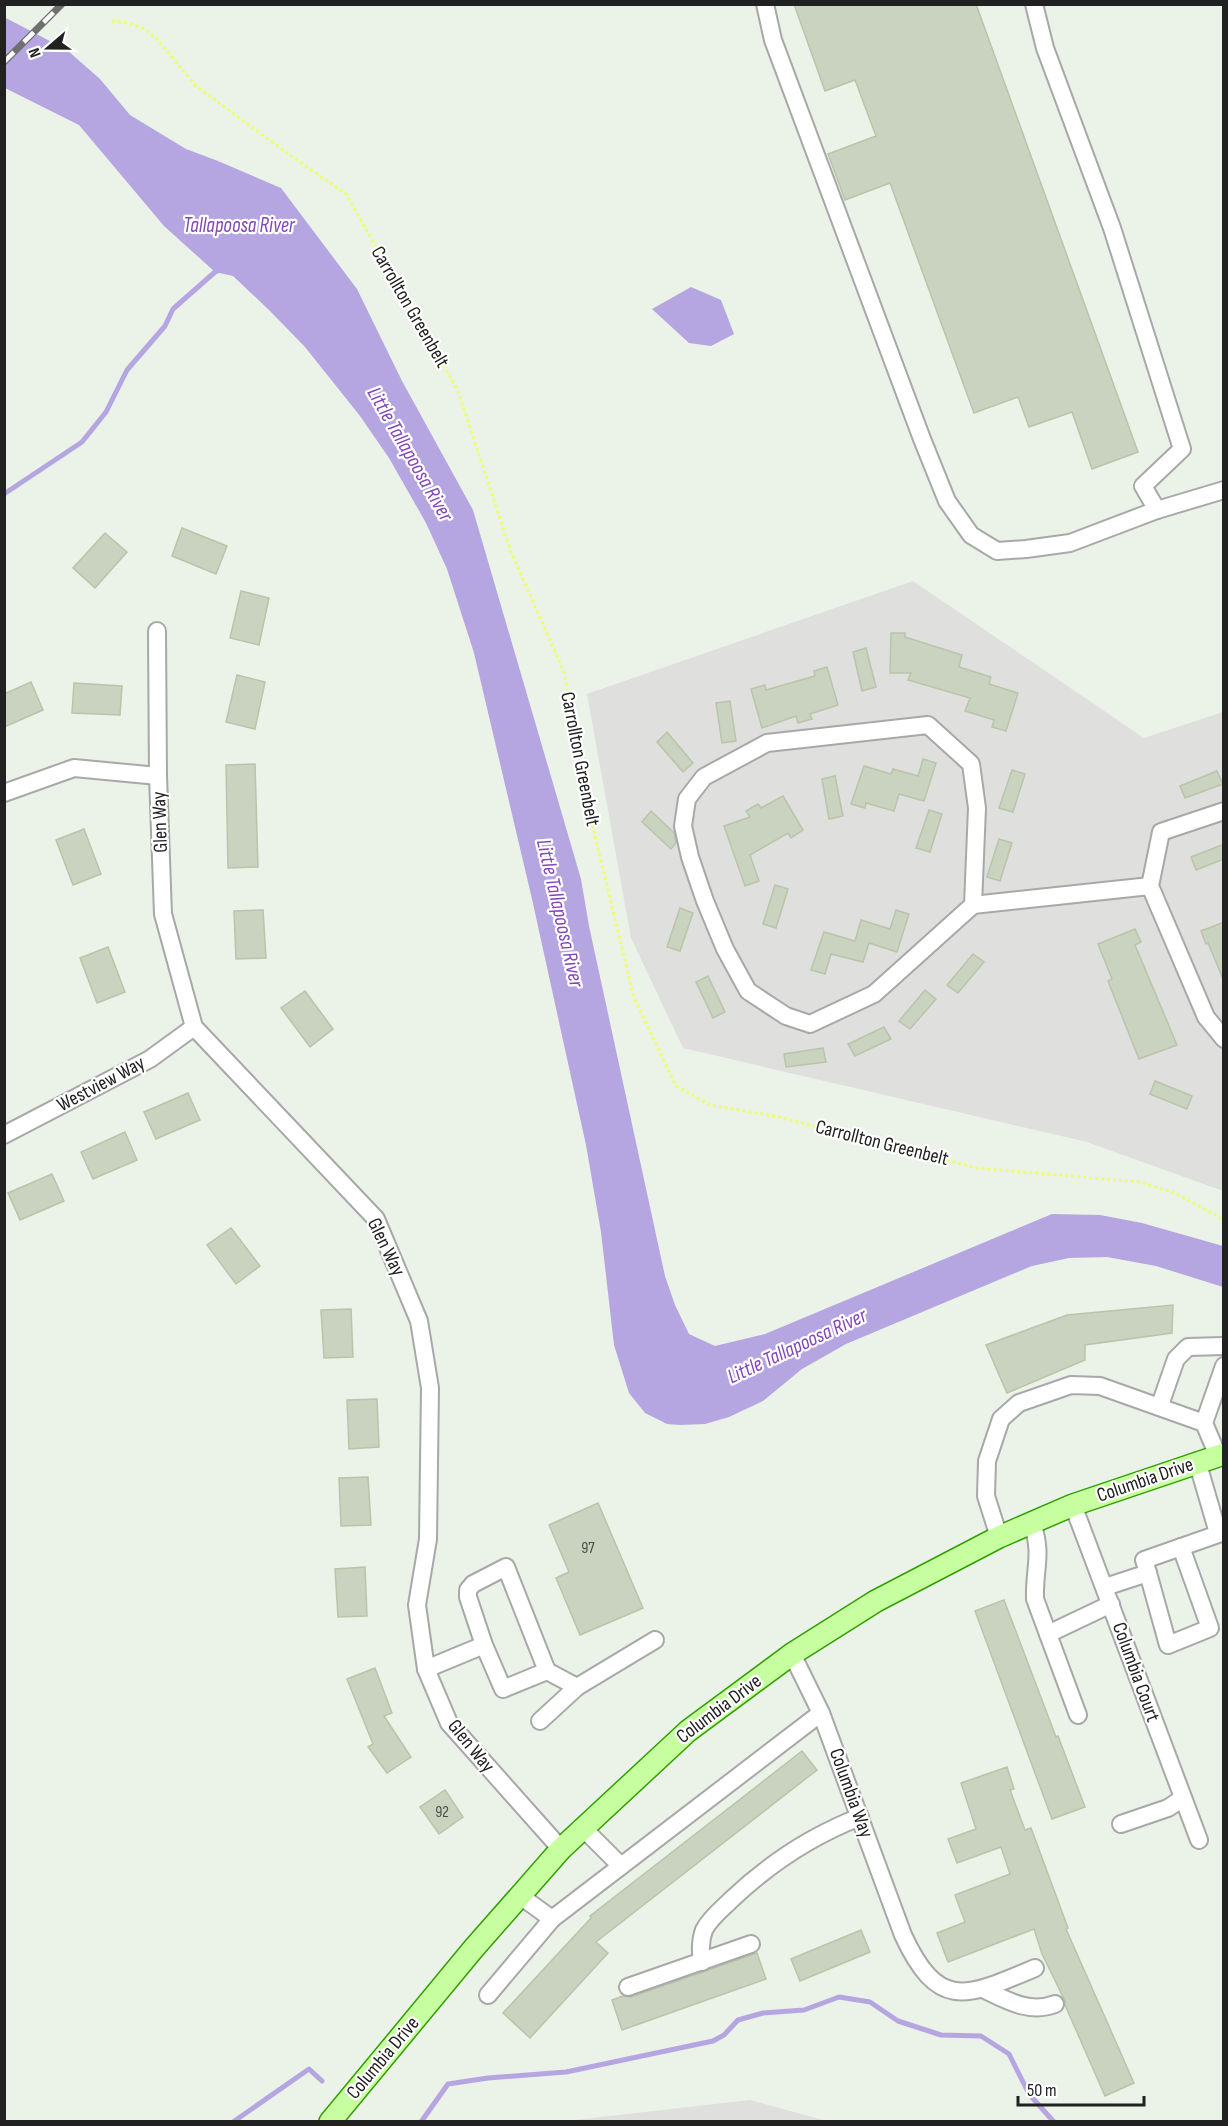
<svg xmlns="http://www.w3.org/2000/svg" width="1228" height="2126" font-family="'Sofia Sans Condensed',sans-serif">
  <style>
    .residential { fill: #dfdfde }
    .water { fill: #b5a6e2 }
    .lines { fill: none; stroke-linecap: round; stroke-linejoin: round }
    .stream { stroke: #b5a6e2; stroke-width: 5 }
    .building { fill: #cad2c0; stroke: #b8c5a9; stroke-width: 1.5 }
    .minor-casing { stroke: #a8a8a8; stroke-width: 20 }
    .major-casing { stroke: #319f00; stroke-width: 24 }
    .path { stroke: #edff6c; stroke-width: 3; stroke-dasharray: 3 3; stroke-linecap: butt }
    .minor { stroke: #fff; stroke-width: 16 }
    .major { stroke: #c7ffa0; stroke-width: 21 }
    .rail-casing { stroke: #6f6f6f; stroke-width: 7 }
    .rail { stroke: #fff; stroke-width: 4.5; stroke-dasharray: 14; stroke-linecap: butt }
    .labels { text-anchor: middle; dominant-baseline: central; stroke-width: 4.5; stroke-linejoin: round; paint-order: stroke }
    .number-label { font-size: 16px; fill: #4b4d49 }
    .street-label { font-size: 20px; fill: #212121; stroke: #fff }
    .water-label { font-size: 21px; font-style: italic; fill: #8246b9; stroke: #fff }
  </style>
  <rect width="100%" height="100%" fill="#ebf2e8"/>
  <!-- residential -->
  <g class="residential">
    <path d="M913 581 1144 738 1223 712V1191L1087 1142 683 1048 631 938 587 694Z"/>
    <path d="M750 2100 827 2121H566Z"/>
  </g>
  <!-- water -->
  <g class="water">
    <path d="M4 17 67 50 100 79 130 115 186 149 218 161 281 188 357 289 402 381 473 510 581 879 589 926 665 1276 675 1305 689 1334 715 1346 765 1334 1052 1214 1100 1215 1142 1223 1223 1246V1287L1156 1266 1107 1257 1069 1258 1032 1266 846 1344 802 1369 763 1401 729 1417 705 1424 680 1425 667 1424 645 1413 629 1393 614 1345 601 1232 586 1145 532 899 474 653 447 569 426 523 389 458 360 416 305 347 270 311 233 276 215 272 164 226 79 125 5 88Z"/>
    <path d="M691 287 721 300 734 334 711 346 689 343 652 309Z"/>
  </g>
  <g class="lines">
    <!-- stream -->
    <g class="stream">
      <path d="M4 494 82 442 106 412 127 370 165 326 173 309 215 272 222 269"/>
      <path d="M233 2122 309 2069 322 2081"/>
      <path d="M421 2122 448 2084 488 2078 566 2072 713 2041 724 2035 738 2020 763 2013 804 2010 839 1997 870 2002 898 2021 941 2035 981 2036 1009 2054 1029 2094 1054 2122"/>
    </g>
  </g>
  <!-- building -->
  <g class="building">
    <path d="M794 4H976L1138 452 1092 469 1072 412 1029 427 1018 397 974 413 890 183 845 200 828 154 876 136 855 80 825 91Z"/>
    <path d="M182 528 227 546 216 574 172 556Z"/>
    <path d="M105 533 127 552 95 588 73 568Z"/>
    <path d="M241 591 269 598 259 645 230 638Z"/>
    <path d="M891 633H905V637L962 655 959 667 991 677 989 684 1018 693 1006 731 992 727 994 720 965 711 970 698 908 680 911 673H890Z"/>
    <path d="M866 648 876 687 862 691 853 652Z"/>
    <path d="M827 667 838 705 810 714 812 719 798 723 796 716 762 728 751 689 765 685 766 690 815 676 814 671Z"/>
    <path d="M237 675 265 682 255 729 226 722Z"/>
    <path d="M31 682 43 710 4 727V694Z"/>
    <path d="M74 683 122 686 120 715 72 713Z"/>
    <path d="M730 701 736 741 722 743 716 703Z"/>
    <path d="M667 732 693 763 683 772 657 742Z"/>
    <path d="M923 759 936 763 924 801 899 794 894 811 866 803 865 808 851 804 864 766 891 774 893 769 918 776Z"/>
    <path d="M255 764 258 867 228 868 226 765Z"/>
    <path d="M1012 770 1025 774 1013 812 999 808Z"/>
    <path d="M1217 771 1223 784 1185 798 1180 786Z"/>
    <path d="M835 776 843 816 829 819 822 779Z"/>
    <path d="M783 796 803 830 791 838 788 833 750 855 759 881 745 886 724 826 750 817 746 811 758 804 761 808Z"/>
    <path d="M929 810 942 814 930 852 916 848Z"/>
    <path d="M651 811 674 833 676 843 671 849 642 822Z"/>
    <path d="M84 829 101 874 73 885 56 840Z"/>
    <path d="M999 839 1012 843 1000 881 987 877Z"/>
    <path d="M1224 844V859L1196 870 1191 857Z"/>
    <path d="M775 885 788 889 776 928 763 924Z"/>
    <path d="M680 908 693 913 680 951 667 947Z"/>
    <path d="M263 910 266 958 236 959 234 911Z"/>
    <path d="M896 910 909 914 897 952 869 943 863 962 831 954 825 974 811 970 824 932 855 941 861 920 890 929Z"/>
    <path d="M1224 922V979H1223L1208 943 1206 944 1201 931Z"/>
    <path d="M1135 929 1141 942 1135 945 1177 1045 1139 1059 1108 981 1112 979 1098 944Z"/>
    <path d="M108 947 125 992 97 1003 80 958Z"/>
    <path d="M973 954 984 962 958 993 947 985Z"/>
    <path d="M708 976 725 1012 713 1018 696 982Z"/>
    <path d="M925 990 936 999 910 1029 899 1021Z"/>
    <path d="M305 991 333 1029 310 1047 281 1008Z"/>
    <path d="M884 1027 891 1039 855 1056 848 1044Z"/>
    <path d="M823 1048 826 1062 786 1067 784 1054Z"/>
    <path d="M1155 1081 1192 1096 1187 1109 1150 1094Z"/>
    <path d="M188 1093 200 1120 156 1139 144 1112Z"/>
    <path d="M125 1132 137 1160 93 1179 81 1152Z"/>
    <path d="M52 1174 64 1201 20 1220 8 1193Z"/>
    <path d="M231 1228 260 1266 236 1284 207 1245Z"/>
    <path d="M1173 1305 1172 1333 1085 1345V1360L1007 1393 986 1345 1067 1315Z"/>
    <path d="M351 1309 353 1357 324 1358 321 1310Z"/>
    <path d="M377 1399 379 1447 349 1449 347 1400Z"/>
    <path d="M368 1477 371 1525 341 1526 339 1478Z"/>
    <path d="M598 1503 643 1608 580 1635 556 1578 569 1572 549 1525Z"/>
    <path d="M365 1567 367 1616 338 1617 335 1569Z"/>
    <path d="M1004 1600 1056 1737 1058 1736 1085 1807 1052 1819 975 1611Z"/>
    <path d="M375 1668 392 1713 384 1716 411 1757 387 1773 368 1747 373 1744 347 1679Z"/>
    <path d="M802 1751 817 1770 596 1942 608 1953 530 2038 503 2013 591 1918 590 1916Z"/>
    <path d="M1007 1767 1014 1789 1010 1790 1025 1830 1031 1828 1068 1928 1066 1929 1134 2083 1105 2096 1065 2005V2001L1042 1954 1034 1929 948 1962 937 1933 965 1922 955 1895 1010 1874 1001 1847 957 1863 948 1839 976 1829 961 1783Z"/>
    <path d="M445 1790 463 1817 439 1834 420 1807Z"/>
    <path d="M861 1930 870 1952 800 1981 791 1959Z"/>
    <path d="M757 1953 766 1979 622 2030 612 2000 623 1996 631 1997Z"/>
  </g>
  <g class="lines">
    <!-- minor casing -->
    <g class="minor-casing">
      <g id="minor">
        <path d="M765 4 773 40 922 439 947 501 971 535 997 551 1026 549 1070 543 1157 510 1224 490"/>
        <path d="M1034 4 1045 48 1112 228 1182 449 1143 486 1157 510"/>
        <path d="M157 631 158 776 163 914 194 1027 376 1219 419 1321 430 1388 428 1539 417 1605 426 1669 449 1723 561 1849"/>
        <path d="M928 725 971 764 977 808 973 905 874 994 810 1024 786 1016 748 991 725 949 705 901 690 857 683 826 687 799 704 777 767 743Z"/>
        <path d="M4 793 74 768 158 776"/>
        <path d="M1224 811 1161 832 1150 886 1206 1017 1224 1039"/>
        <path d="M973 905 1150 886"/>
        <path d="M4 1135 150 1059 194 1027"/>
        <path d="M1160 1405 1176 1359 1188 1347 1224 1346"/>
        <path d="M1204 1423 1224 1366"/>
        <path d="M1197 1461 1218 1533"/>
        <path d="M1073 1505 1199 1840"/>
        <path d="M1032 1523C1043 1555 1034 1568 1035 1599L1078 1715"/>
        <path d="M999 1537 986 1496 987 1461 1001 1419 1019 1403 1071 1385 1100 1386 1204 1423 1218 1456"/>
        <path d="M1148 1573 1168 1645 1210 1628 1181 1547"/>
        <path d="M1105 1587 1148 1573 1144 1560 1224 1532"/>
        <path d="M1048 1634 1111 1604"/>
        <path d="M792 1654 821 1713 903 1935C939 2013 968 1996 1035 1968"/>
        <path d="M426 1669 484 1645 503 1689 547 1671 506 1567 473 1584 468 1590V1597L484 1645"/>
        <path d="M547 1671 577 1687"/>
        <path d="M540 1721 577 1687 655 1640"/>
        <path d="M1121 1824 1168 1808 1183 1798"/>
        <path d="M582 1827 621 1866"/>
        <path d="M519 1895 552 1919"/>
        <path d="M702 1962C700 1950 700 1941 704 1930 710 1918 723 1908 732 1899 770 1863 811 1836 860 1817"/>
        <path d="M628 1987 751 1944"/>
        <path d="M983 1989C1006 2000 1029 2014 1055 2004"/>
        <path d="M488 1995 552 1919 821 1713"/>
      </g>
    </g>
    <!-- major casing -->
    <g class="major-casing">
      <path id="major" d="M330 2122 474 1948 561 1849 688 1731 792 1654 876 1601 999 1537 1073 1505 1224 1454"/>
    </g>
    <!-- path -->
    <path class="path" d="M112 21 128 23 145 29 156 38 196 86 294 158 346 194 458 391 511 552 564 672 591 819 634 998 676 1086 710 1105 779 1117 977 1168 1140 1182 1175 1193 1224 1220"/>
    <!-- minor -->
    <use href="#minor" class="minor"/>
    <!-- major -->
    <use href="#major" class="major"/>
    <!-- rail casing -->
    <g class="rail-casing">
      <path id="rail" d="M4 62 62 4"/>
    </g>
    <!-- rail -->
    <use href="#rail" class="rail"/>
  </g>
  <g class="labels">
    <!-- number labels -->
    <g class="number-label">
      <text x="588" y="1548">97</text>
      <text x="442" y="1812">92</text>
    </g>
    <!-- street labels -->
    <g class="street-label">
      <text transform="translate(410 307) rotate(60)">Carrollton Greenbelt</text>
      <text transform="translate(580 759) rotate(79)">Carrollton Greenbelt</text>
      <text transform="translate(160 822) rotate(-92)">Glen Way</text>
      <text transform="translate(101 1084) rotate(-28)">Westview Way</text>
      <text transform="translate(882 1143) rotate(14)">Carrollton Greenbelt</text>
      <text transform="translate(386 1247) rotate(64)">Glen Way</text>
      <text transform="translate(1145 1480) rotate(-19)">Columbia Drive</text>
      <text transform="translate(1136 1672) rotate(70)">Columbia Court</text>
      <text transform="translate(719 1709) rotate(-37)">Columbia Drive</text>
      <text transform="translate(471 1746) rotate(51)">Glen Way</text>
      <text transform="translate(851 1793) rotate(70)">Columbia Way</text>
      <text transform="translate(383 2058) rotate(-50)">Columbia Drive</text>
    </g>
    <!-- water labels -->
    <g class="water-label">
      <text x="239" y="225">Tallapoosa River</text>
      <text transform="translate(410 454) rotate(60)">Little Tallapoosa River</text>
      <text transform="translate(560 913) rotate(77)">Little Tallapoosa River</text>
      <text transform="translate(797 1346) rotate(-25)">Little Tallapoosa River</text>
    </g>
  </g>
  <!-- border -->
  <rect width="1228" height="2126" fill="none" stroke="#212121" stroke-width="12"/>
  <!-- north arrow -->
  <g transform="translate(48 48) rotate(250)" stroke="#ffffff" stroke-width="4.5" paint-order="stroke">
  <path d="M0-4.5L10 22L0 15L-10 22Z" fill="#212121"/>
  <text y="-9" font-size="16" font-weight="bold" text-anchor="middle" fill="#212121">N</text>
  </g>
  <!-- scale -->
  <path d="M1018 2096v9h126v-9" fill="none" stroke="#212121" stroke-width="3"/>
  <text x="1027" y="2096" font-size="18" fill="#212121" stroke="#ffffff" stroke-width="4.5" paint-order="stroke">50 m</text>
</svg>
